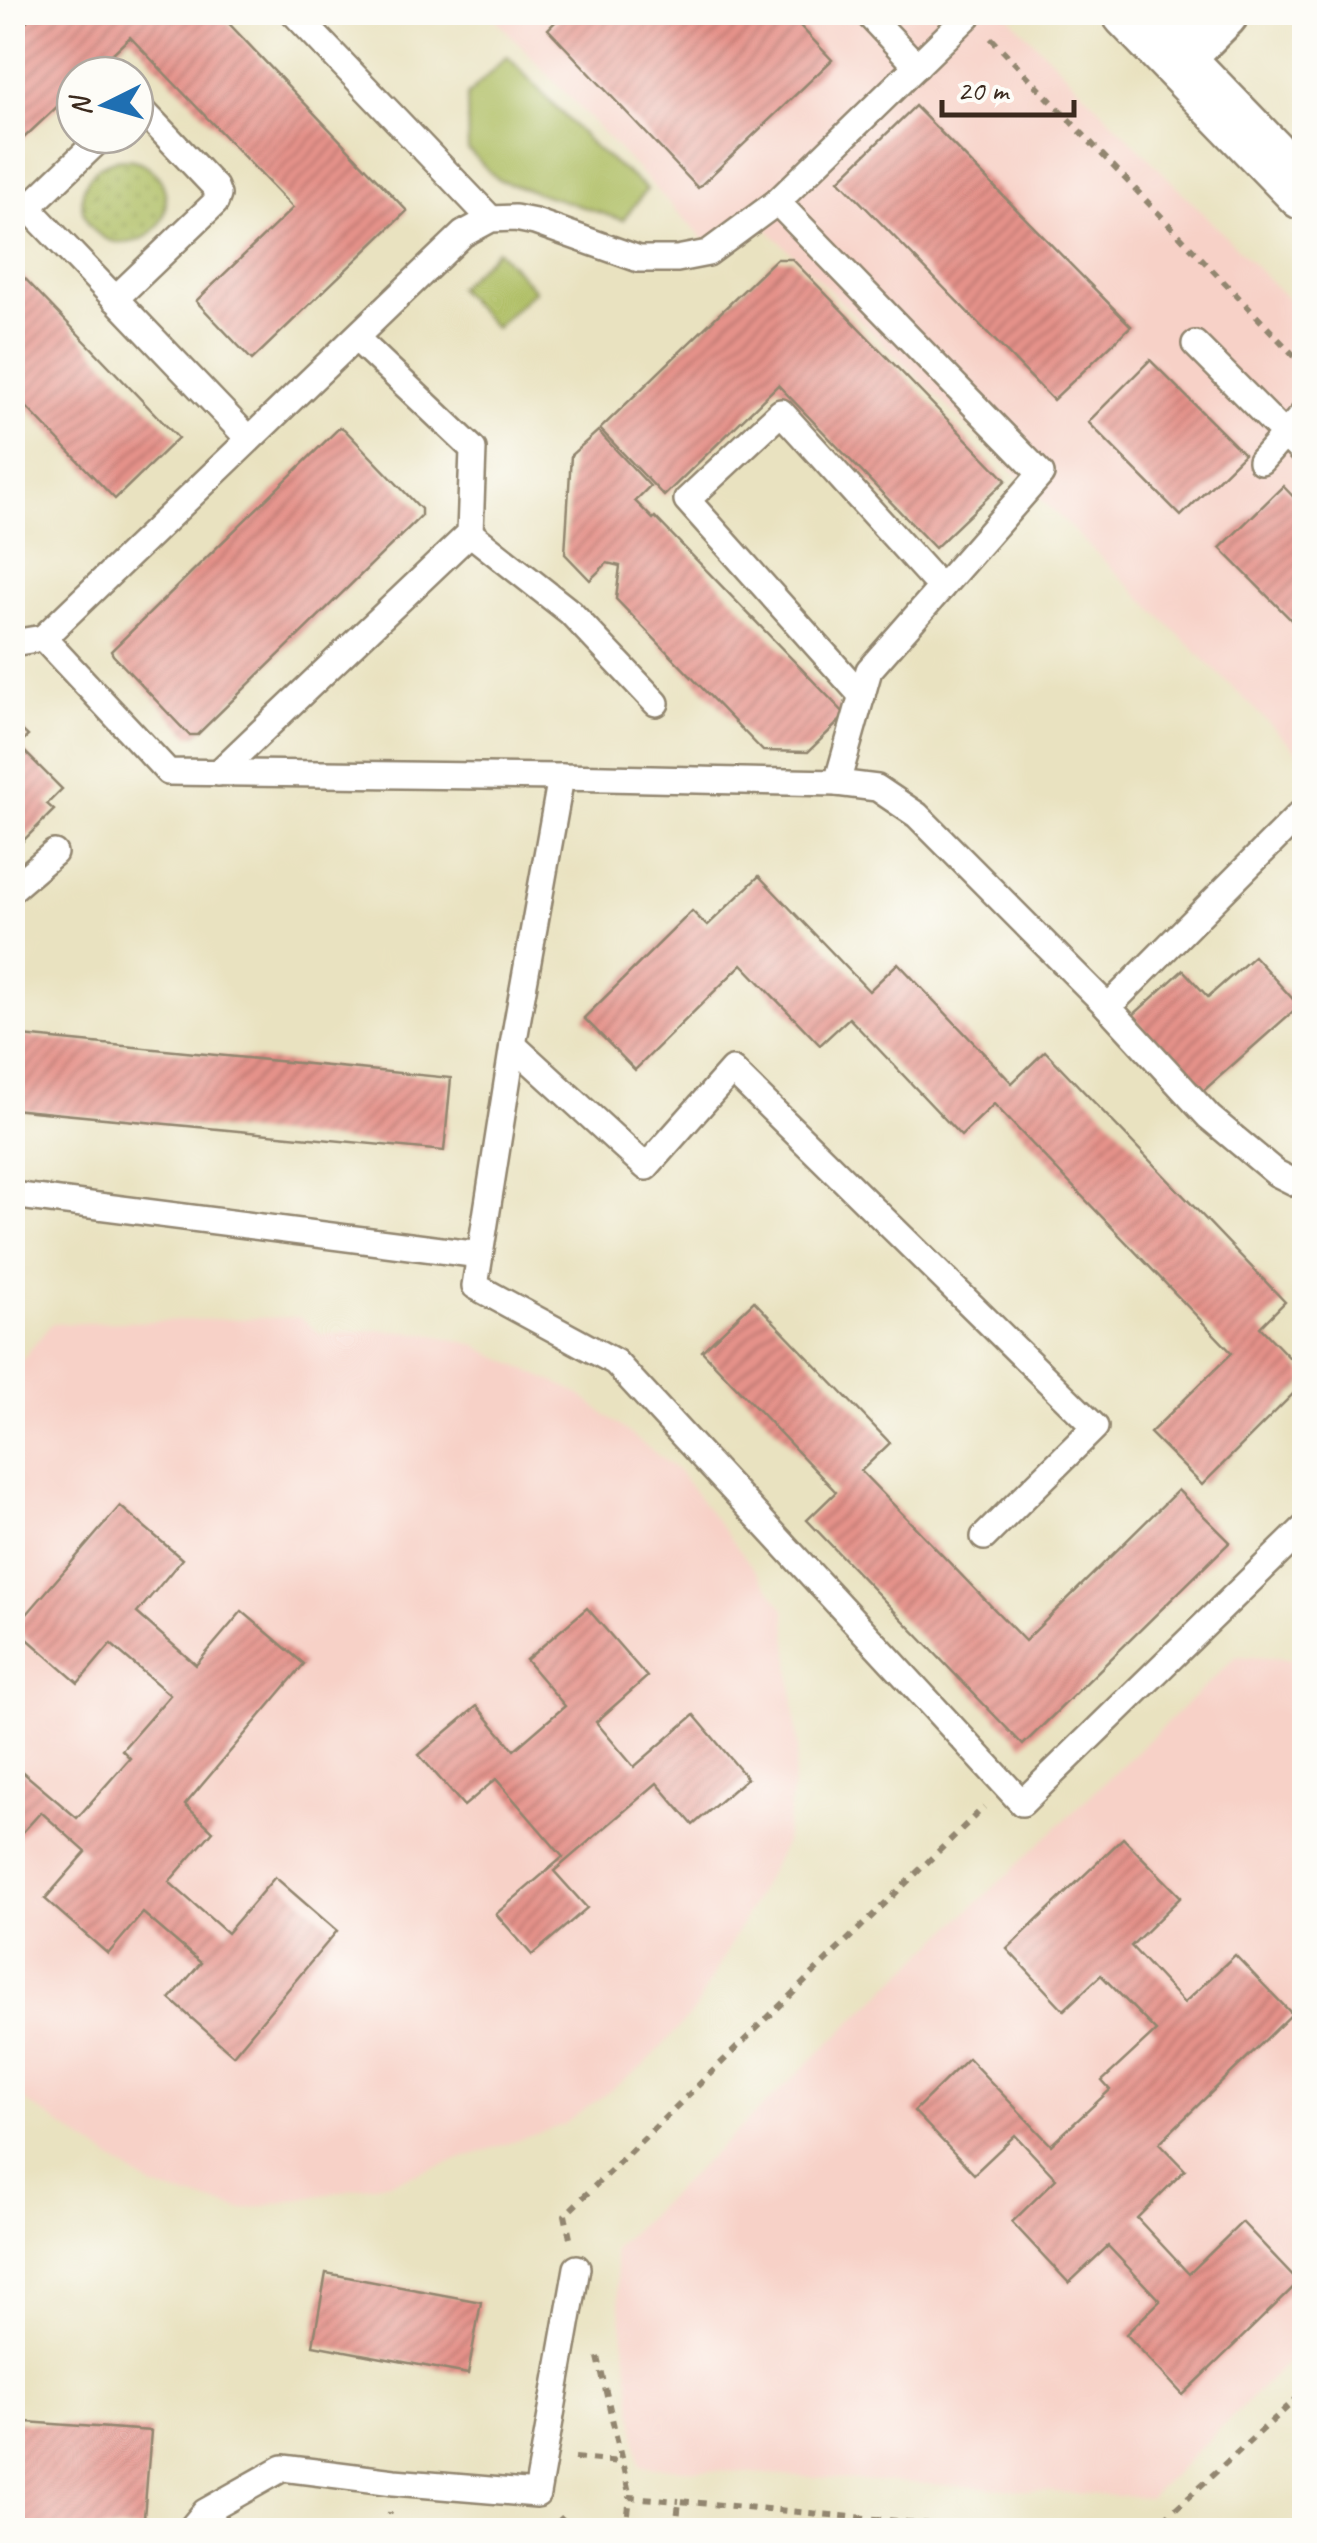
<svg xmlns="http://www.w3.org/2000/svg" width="1317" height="2543" font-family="Caveat,sans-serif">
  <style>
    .built { fill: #f7d1c7 }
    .grass { fill: url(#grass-dots); stroke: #74733e; stroke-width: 2.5 }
    .green { fill: #acbc5f; stroke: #74733e; stroke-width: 2.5 }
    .building { fill: url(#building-hatch) }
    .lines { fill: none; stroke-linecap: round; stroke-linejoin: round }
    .service-casing { stroke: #92866f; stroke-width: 30 }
    .minor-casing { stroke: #92866f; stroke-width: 58 }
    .tertiary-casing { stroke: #92866f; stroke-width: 60 }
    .path { stroke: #92866f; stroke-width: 6; stroke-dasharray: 8 8; stroke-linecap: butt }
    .service { stroke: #fff; stroke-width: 25 }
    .minor { stroke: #fff; stroke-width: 52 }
    .tertiary { stroke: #fff; stroke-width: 55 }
  </style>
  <defs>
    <pattern id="grass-dots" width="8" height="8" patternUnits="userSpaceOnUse" patternTransform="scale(2.5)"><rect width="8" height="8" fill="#acbc5f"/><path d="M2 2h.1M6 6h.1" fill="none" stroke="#8d994e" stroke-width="1.8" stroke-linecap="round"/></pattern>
    <pattern id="building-hatch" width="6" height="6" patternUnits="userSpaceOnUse" patternTransform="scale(2.5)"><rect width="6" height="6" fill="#e5928a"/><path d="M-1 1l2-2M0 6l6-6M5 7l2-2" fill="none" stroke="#bb7770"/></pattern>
  </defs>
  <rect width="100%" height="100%" fill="#fdfcf7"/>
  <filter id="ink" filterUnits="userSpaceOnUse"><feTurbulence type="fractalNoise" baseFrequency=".01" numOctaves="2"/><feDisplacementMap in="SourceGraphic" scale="20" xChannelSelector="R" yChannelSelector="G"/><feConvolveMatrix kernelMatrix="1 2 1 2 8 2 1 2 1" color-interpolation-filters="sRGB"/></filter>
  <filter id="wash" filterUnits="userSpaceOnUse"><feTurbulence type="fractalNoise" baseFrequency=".0048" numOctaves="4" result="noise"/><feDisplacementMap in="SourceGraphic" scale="40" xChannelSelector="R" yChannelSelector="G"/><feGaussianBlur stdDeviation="2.25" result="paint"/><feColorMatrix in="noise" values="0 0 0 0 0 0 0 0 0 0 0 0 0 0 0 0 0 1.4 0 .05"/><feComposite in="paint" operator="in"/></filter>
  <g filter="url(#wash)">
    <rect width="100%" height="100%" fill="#e9e2c0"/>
    <!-- built -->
    <g class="built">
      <path d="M490 13H1006L1304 316V758L765 227 721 258Z"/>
      <path d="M300 1317 320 1334 380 1330 430 1334 476 1345 493 1355 576 1392 678 1471 785 1609 798 1747 785 1843 695 2010 645 2065 563 2125 391 2182 243 2210 154 2188 13 2093 12 1372 51 1324Z"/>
      <path d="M1237 1656 1304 1660V2346L1149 2498 640 2466 613 2249Z"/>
    </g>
    <!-- grass -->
    <circle class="grass" cx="124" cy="201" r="42"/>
    <!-- green -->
    <g class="green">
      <path d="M507 56 597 150 647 189 623 220 498 180 468 150 467 96Z"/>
      <path d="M497 250 535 290 495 328 457 288Z"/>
    </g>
    <g id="blocks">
      <!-- building -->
      <g class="building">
        <path d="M36 12H218L407 211 252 360 196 301 293 208 130 37 90 75H75V90L12 149V35Z"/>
        <path d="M565 12H787L832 60 698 188 548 29Z"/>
        <path d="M915 106 1131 326 1053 400 839 180Z"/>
        <path d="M776 259H792L1006 480 935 548 778 385 664 496 600 429Z"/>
        <path d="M12 265 178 438 115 499 12 392Z"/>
        <path d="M1150 360 1244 454 1181 516 1088 422Z"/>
        <path d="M340 427 344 429 421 509V516L197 735H189L113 655 111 651Z"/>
        <path d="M598 431 650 486 635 501 653 519 655 517 846 715 808 752 763 751 616 599 620 566 607 563 590 580 565 554 571 455Z"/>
        <path d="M1283 486 1304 508V633L1220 548Z"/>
        <path d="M12 721 28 736 18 745 62 789 47 804 54 810 12 852Z"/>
        <path d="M759 876 869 991 898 963 1012 1083 1045 1051 1285 1302 1260 1327 1304 1373V1383L1202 1485 1150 1433 1232 1353 994 1104 961 1136 849 1018 820 1045 742 964 635 1070 584 1018 692 911 707 926Z"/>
        <path d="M1254 956 1299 1006 1201 1093 1132 1016 1183 970 1208 997Z"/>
        <path d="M12 1035 451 1078 444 1151 12 1109Z"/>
        <path d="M754 1301 890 1443 861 1471 1025 1641 1178 1490 1230 1542 1023 1745 807 1520 836 1492 702 1351Z"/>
        <path d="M120 1506 182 1559 137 1613 196 1665 242 1611 304 1664 185 1805 213 1831 169 1882 227 1933 275 1877 337 1931 233 2055 170 1999 201 1963 143 1913 108 1954 45 1899 86 1852 41 1812 12 1844V1763L77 1818 130 1758 122 1750 170 1695 111 1644 78 1683 15 1628Z"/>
        <path d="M587 1608 647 1677 596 1722 634 1767 694 1715 747 1778 693 1825 657 1783 554 1871 587 1908 532 1955 496 1914 563 1857 496 1779 464 1806 419 1755 477 1706 514 1750 565 1706 526 1660Z"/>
        <path d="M1123 1838 1181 1897 1131 1946 1184 2003 1235 1955 1292 2014 1159 2143 1185 2170 1137 2218 1189 2274 1242 2222 1299 2282 1183 2395 1126 2334 1160 2301 1108 2246 1069 2283 1012 2222 1056 2179 1015 2135 974 2174 914 2111 968 2058 1051 2145 1110 2090 1102 2081 1156 2031 1101 1975 1064 2010 1007 1949Z"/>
        <path d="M326 2273 481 2302 468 2374 313 2345Z"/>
        <path d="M12 2421 151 2431 143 2530H12Z"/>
      </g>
    </g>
  </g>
  <g filter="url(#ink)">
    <use href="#blocks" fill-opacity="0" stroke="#92866f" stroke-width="2.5"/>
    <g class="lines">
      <!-- service casing -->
      <g class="service-casing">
        <g id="service">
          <path d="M293 12 491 219"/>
          <path d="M866 12 917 66"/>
          <path d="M104 135 36 200 33 208 36 216 249 439"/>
          <path d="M777 202 1041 474 869 670 837 783"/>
          <path d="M115 299 215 203 218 195 215 187 144 112 135 110"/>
          <path d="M1195 344 1304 454"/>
          <path d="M1261 461 1304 413"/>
          <path d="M470 533 570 612 656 703"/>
          <path d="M12 643 43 638"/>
          <path d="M862 696 687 500 781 412 941 588"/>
          <path d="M218 773 470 533 473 449 356 338"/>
          <path d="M561 777 168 772 43 638 463 234 491 219 515 218 535 222 639 259H677L708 253 777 202 972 12"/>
          <path d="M12 889 54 853"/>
          <path d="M1108 1007 1299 815"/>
          <path d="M513 1045 646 1167 732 1070 1095 1427 984 1537"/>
          <path d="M12 1195 480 1255 513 1045 561 777 837 783 877 788 917 815 1108 1007 1209 1117 1276 1173 1304 1187"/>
          <path d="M480 1255 475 1286 615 1362 1022 1803 1304 1528"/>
          <path d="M190 2530 205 2512 283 2468 394 2482 537 2494 577 2268"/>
        </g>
      </g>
      <!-- minor casing -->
      <g class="minor-casing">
        <path id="minor" d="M1192 42 1222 12"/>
      </g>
      <!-- tertiary casing -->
      <g class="tertiary-casing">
        <path id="tertiary" d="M1130 12 1304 192"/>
      </g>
      <!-- path -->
      <g class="path">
        <path d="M991 38 1304 366"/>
        <path d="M570 2238 565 2215 984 1807"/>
        <path d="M598 2357 630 2497"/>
        <path d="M575 2458 622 2462"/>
        <path d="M559 2517 572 2530"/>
        <path d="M388 2530 390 2512"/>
        <path d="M626 2530 630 2497 679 2501"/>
        <path d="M676 2530 679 2501 995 2530"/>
        <path d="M1152 2530 1304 2392"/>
      </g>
      <!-- service -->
      <use href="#service" class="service"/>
      <!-- minor -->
      <use href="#minor" class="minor"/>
      <!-- tertiary -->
      <use href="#tertiary" class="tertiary"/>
    </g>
  </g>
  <!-- margin -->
  <rect width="1317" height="2543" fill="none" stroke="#fdfcf7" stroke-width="50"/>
  <!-- north arrow -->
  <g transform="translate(105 105) rotate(265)"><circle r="48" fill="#fdfcf7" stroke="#afa8a0" stroke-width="2.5"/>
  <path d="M0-8L18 38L0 25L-18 38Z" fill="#1f6fb2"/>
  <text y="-15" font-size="28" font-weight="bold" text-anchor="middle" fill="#3b2a1e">N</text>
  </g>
  <!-- scale -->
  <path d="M942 100v15h132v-15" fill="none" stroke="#3b2a1e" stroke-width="5"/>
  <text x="957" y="100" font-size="30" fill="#3b2a1e" stroke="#fdfcf7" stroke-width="8" paint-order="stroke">20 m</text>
</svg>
